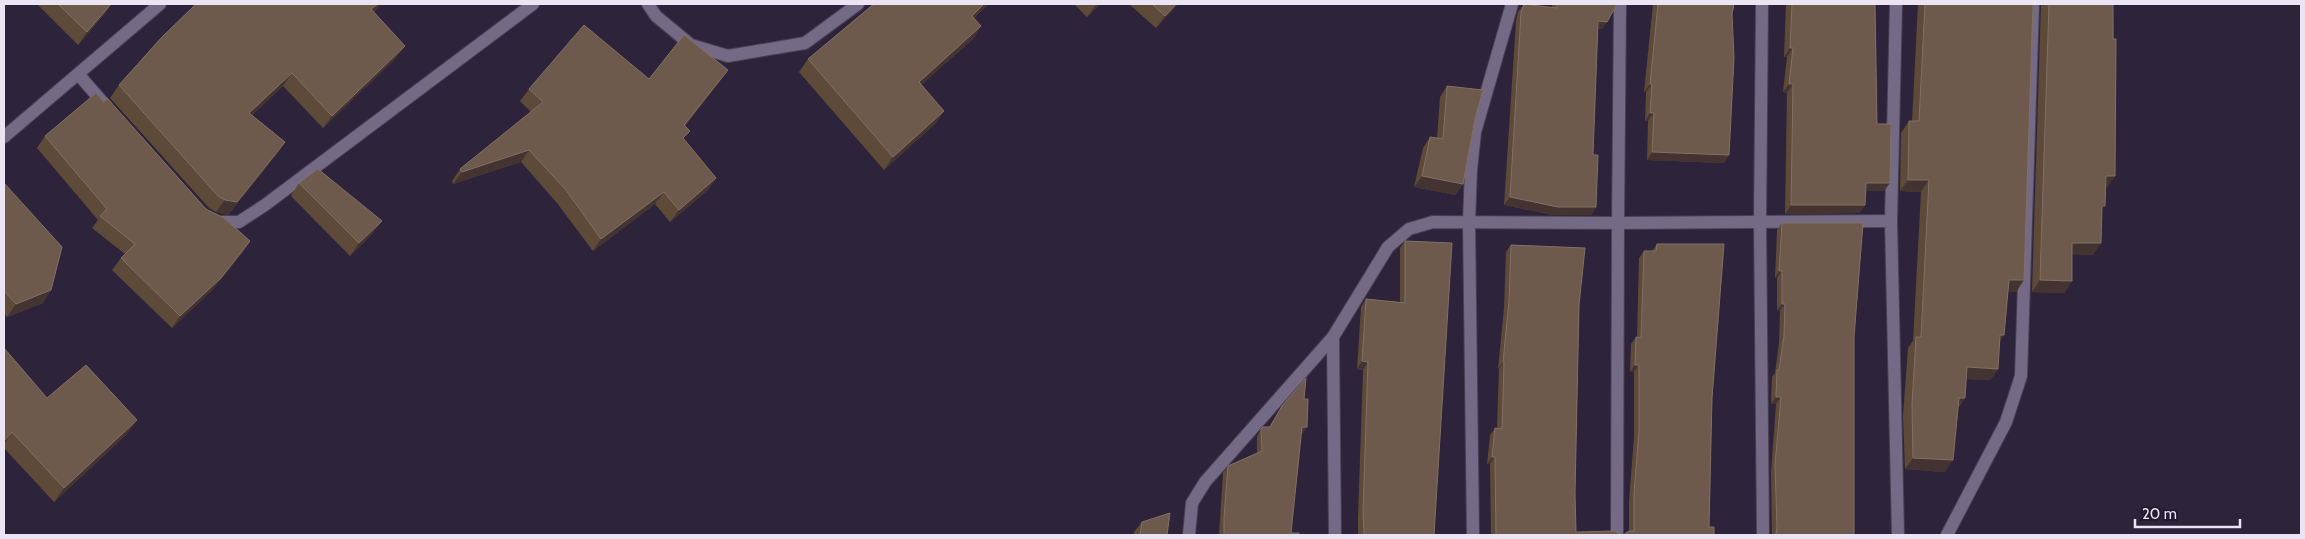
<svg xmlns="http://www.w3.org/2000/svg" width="2305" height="539" font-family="Cabin,sans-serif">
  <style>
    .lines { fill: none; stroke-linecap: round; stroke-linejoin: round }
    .minor-casing { stroke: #494053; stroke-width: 14 }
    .minor { stroke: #756a85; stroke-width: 12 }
    .wall { fill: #5e4a38 }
    .shaded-wall { fill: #443431 }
    .building { fill: #6d5a4c; stroke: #807066 }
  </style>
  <rect width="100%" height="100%" fill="#2d243b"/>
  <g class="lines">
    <!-- minor casing -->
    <g class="minor-casing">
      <g id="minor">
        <path d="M648 4 656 16 691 45 728 56 805 43 858 4"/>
        <path d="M1762 4 1760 223 1763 535"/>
        <path d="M1896 4 1891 221 1898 535"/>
        <path d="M78 74 106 106"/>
        <path d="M4 137 160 4"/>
        <path d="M215 222H239L265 205 533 4"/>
        <path d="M1333 337 1335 535"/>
        <path d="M1189 535 1192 503 1205 482 1333 337 1388 247 1409 229 1433 222 1618 223 1620 4"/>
        <path d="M1473 535 1469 222 1471 170 1475 132 1512 4"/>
        <path d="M1617 535 1618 223 1891 221"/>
        <path d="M1947 535 2006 422 2021 376 2033 4"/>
      </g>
    </g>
    <!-- minor -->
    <use href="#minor" class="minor"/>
  </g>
  <!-- wall -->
  <g class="wall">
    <path d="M37 4H111L106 12 78 45Z"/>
    <path d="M871 4H989L974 18 981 26 973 39 921 85 936 123 884 170 799 72 808 59 872 5Z"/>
    <path d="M1074 4H1100L1087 17Z"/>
    <path d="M1129 4H1178L1156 28Z"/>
    <path d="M1524 4 1552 8V4H1617L1602 29H1598L1593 155 1596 207 1591 215H1553L1504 205 1516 21 1518 12Z"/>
    <path d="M1653 4H1734L1732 14 1729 155 1724 163 1647 160 1648 121H1645L1646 92H1644Z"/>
    <path d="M1786 4H1875L1877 124 1884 191H1865V205L1859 213 1785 214 1787 93 1783 92 1787 57H1784Z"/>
    <path d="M1918 4H2033L2016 292 2008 291 2004 335 2000 341 1998 369 1990 380 1966 379 1965 398 1958 408 1945 472 1905 469 1903 416 1908 348 1913 341 1921 192 1900 191 1901 133 1909 121H1912Z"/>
    <path d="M2041 4H2113L2115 176 2107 187H2106L2093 255 2072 254V281L2064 293 2032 292Z"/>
    <path d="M377 9 374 12 396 58 323 128 283 86 252 115 285 142 276 155 228 215 216 212 209 208 110 98 119 85Z"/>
    <path d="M728 70 719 82 685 126 684 139 716 178 708 190 670 222 655 204 593 251 557 203 521 162 453 184 452 181 460 169 531 112 520 101 529 89 649 79Z"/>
    <path d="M1447 86 1475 119 1463 184 1455 195 1414 187 1423 148 1430 137 1437 138 1440 97Z"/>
    <path d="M104 102 206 209 250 241 242 253 213 289 172 328 112 270 121 258 125 254 92 228 98 220 37 148 45 136Z"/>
    <path d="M4 183 43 303 7 317 4 313Z"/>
    <path d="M299 183 373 233 350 256 291 196Z"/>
    <path d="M1782 223 1854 337V535H1772L1771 472 1776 404H1771L1772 377 1775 373 1779 343 1780 311 1777 310V278H1775L1777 230Z"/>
    <path d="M1405 241 1434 535H1358V518L1363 370 1357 369 1361 307 1366 299 1400 302V248Z"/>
    <path d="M1657 244 1712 398 1709 527 1629 531V501L1634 437V372H1630L1631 344 1636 337H1637L1639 258 1644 251H1652Z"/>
    <path d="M1511 245 1579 305 1575 493 1576 532 1621 535H1491L1490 464H1487L1490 435 1495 428H1497L1499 369H1498L1504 308 1506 252Z"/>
    <path d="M4 348 47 398 127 434 54 502 4 448Z"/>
    <path d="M1304 399 1307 427 1302 434H1301L1291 533 1299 535H1219L1223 473 1228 466 1257 453V436L1263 427H1269L1282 406Z"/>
    <path d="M1142 522 1167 535H1134V532Z"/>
  </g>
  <!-- shaded-wall -->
  <g class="shaded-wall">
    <path d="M111 4 106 12 78 45 87 32Z"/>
    <path d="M378 4H381L377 9 362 22 371 9Z"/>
    <path d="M984 4H989L963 28 972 16Z"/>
    <path d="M1097 4H1100L1087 17 1096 5Z"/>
    <path d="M1176 4H1178L1156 28 1165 16Z"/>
    <path d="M1598 21 1607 22 1602 29H1592Z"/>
    <path d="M981 26 973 39 910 95 919 82Z"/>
    <path d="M405 46 396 58 323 128 332 116Z"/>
    <path d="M1790 48H1793L1787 57H1784Z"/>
    <path d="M728 70 719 82 675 137 684 125Z"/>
    <path d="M292 73 283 86 240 126 249 113Z"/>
    <path d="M1650 84H1652L1646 92H1644Z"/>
    <path d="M1789 84H1793L1787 93 1783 92Z"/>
    <path d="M944 111 936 123 884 170 893 157Z"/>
    <path d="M1650 113H1654L1648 121H1645Z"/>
    <path d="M285 142 276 155 228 215 216 212 225 200Z"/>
    <path d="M529 150 521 162 453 184 462 172Z"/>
    <path d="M1652 152 1729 155 1724 163 1647 160Z"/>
    <path d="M1422 176 1463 184 1455 195 1414 187Z"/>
    <path d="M2106 176H2115L2107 187H2098Z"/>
    <path d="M716 178 708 190 670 222 679 210Z"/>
    <path d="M1908 180H1929L1921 192 1900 191Z"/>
    <path d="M1866 183H1890L1884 191H1860Z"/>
    <path d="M664 192 655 204 593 251 601 239Z"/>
    <path d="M1510 197 1596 207 1591 215H1553L1504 205Z"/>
    <path d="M1791 205H1865L1859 213 1785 214Z"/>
    <path d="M382 221 373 233 350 256 359 243Z"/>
    <path d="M250 241 242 253 213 289 172 328 180 316Z"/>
    <path d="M2072 243H2101L2093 255 2064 254Z"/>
    <path d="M1779 271H1782L1777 278H1775Z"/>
    <path d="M2009 280H2024L2016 292 2000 291Z"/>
    <path d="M2040 280 2072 281 2064 293 2032 292Z"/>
    <path d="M51 290 43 303 7 317 16 304Z"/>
    <path d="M1782 304H1785L1780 311 1777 310Z"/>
    <path d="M2000 335H2004L1996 346Z"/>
    <path d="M1362 361 1368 362 1363 370 1357 369Z"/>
    <path d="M1503 362H1504L1499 369H1498Z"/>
    <path d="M1635 365H1639L1634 372H1630Z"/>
    <path d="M1967 367 1998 369 1990 380 1959 379Z"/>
    <path d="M1776 397H1781L1776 404H1771Z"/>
    <path d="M1959 398H1965L1956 409Z"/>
    <path d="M137 420 127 434 54 502 64 488Z"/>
    <path d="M1302 427H1307L1302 434 1297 433Z"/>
    <path d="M12 432 4 444V441Z"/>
    <path d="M1492 457H1495L1490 464H1487Z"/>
    <path d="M1913 458 1953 460 1945 472 1905 469Z"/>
  </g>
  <!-- building -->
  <g class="building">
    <path d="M58 4H111L87 32Z"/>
    <path d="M196 4H378L371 9 405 46 332 116 292 73 249 113 285 142 237 202 225 200 218 196 119 85 162 37Z"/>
    <path d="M874 4H984L972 16 981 26 919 82 944 111 893 157 808 59Z"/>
    <path d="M1152 4H1176L1165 16Z"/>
    <path d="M1524 4 1557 8V4H1617L1607 22 1598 21 1593 155H1598L1596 207H1558L1510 197 1521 13Z"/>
    <path d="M1658 4H1734L1732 14 1734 58 1729 155 1652 152 1654 113H1650L1652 84H1650Z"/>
    <path d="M1792 4H1875L1877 124H1891L1890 183H1866L1865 205H1791L1793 84H1789L1793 48H1790Z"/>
    <path d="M1925 4H2033L2024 280H2009L2004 335H2000L1998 369 1967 367 1965 398H1959L1953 460 1913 458 1912 404 1916 337H1921L1929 180H1908L1909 121H1919Z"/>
    <path d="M2049 4H2113V39H2116L2115 176H2106L2105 206H2102L2101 243H2072V281L2040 280Z"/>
    <path d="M584 25 649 79 684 35 728 70 684 125 690 131 683 138 716 178 679 210 664 192 601 239 566 190 529 150 462 172 460 169 543 102 529 89Z"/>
    <path d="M1447 86 1483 90 1475 119 1463 184 1422 176 1430 137 1443 139Z"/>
    <path d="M96 93 104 102 107 98 206 209 224 218 250 241 221 278 180 316 121 258 135 244 100 216 107 209 45 136Z"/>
    <path d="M318 169 382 221 359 243 299 183Z"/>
    <path d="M4 183 62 247 51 290 16 304 4 291Z"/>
    <path d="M1782 223H1863L1854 337V535H1776L1777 527 1775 465 1781 397H1776L1777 370H1779L1784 336 1785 304H1782V271H1779Z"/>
    <path d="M1405 241 1452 243 1434 535H1364L1363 511 1368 362 1362 361 1366 299 1405 303Z"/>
    <path d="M1657 244H1724L1712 398 1709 527H1714V535H1623L1629 531H1634V494L1639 430V365H1635L1636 337 1641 338 1644 251H1656Z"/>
    <path d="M1511 245 1585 248 1579 305 1575 493 1576 532 1615 531 1621 535H1496L1495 457H1492L1495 428 1502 429 1504 362H1503L1509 301Z"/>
    <path d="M4 348 47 398 86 365 137 420 64 488 12 432 4 441Z"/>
    <path d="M1306 378 1304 399H1308L1307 427H1302L1291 533H1299V535H1224V518L1228 466 1262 451 1261 429 1263 427H1270L1282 406Z"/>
    <path d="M1170 513 1167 535H1140L1142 522Z"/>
  </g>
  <!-- border -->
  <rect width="2305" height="539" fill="none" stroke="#eae4f3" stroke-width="10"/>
  <!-- scale -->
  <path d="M2135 519v8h105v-8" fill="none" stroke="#eae4f3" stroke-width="2.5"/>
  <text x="2142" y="519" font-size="15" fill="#eae4f3" stroke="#241a30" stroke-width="4" paint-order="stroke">20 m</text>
</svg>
